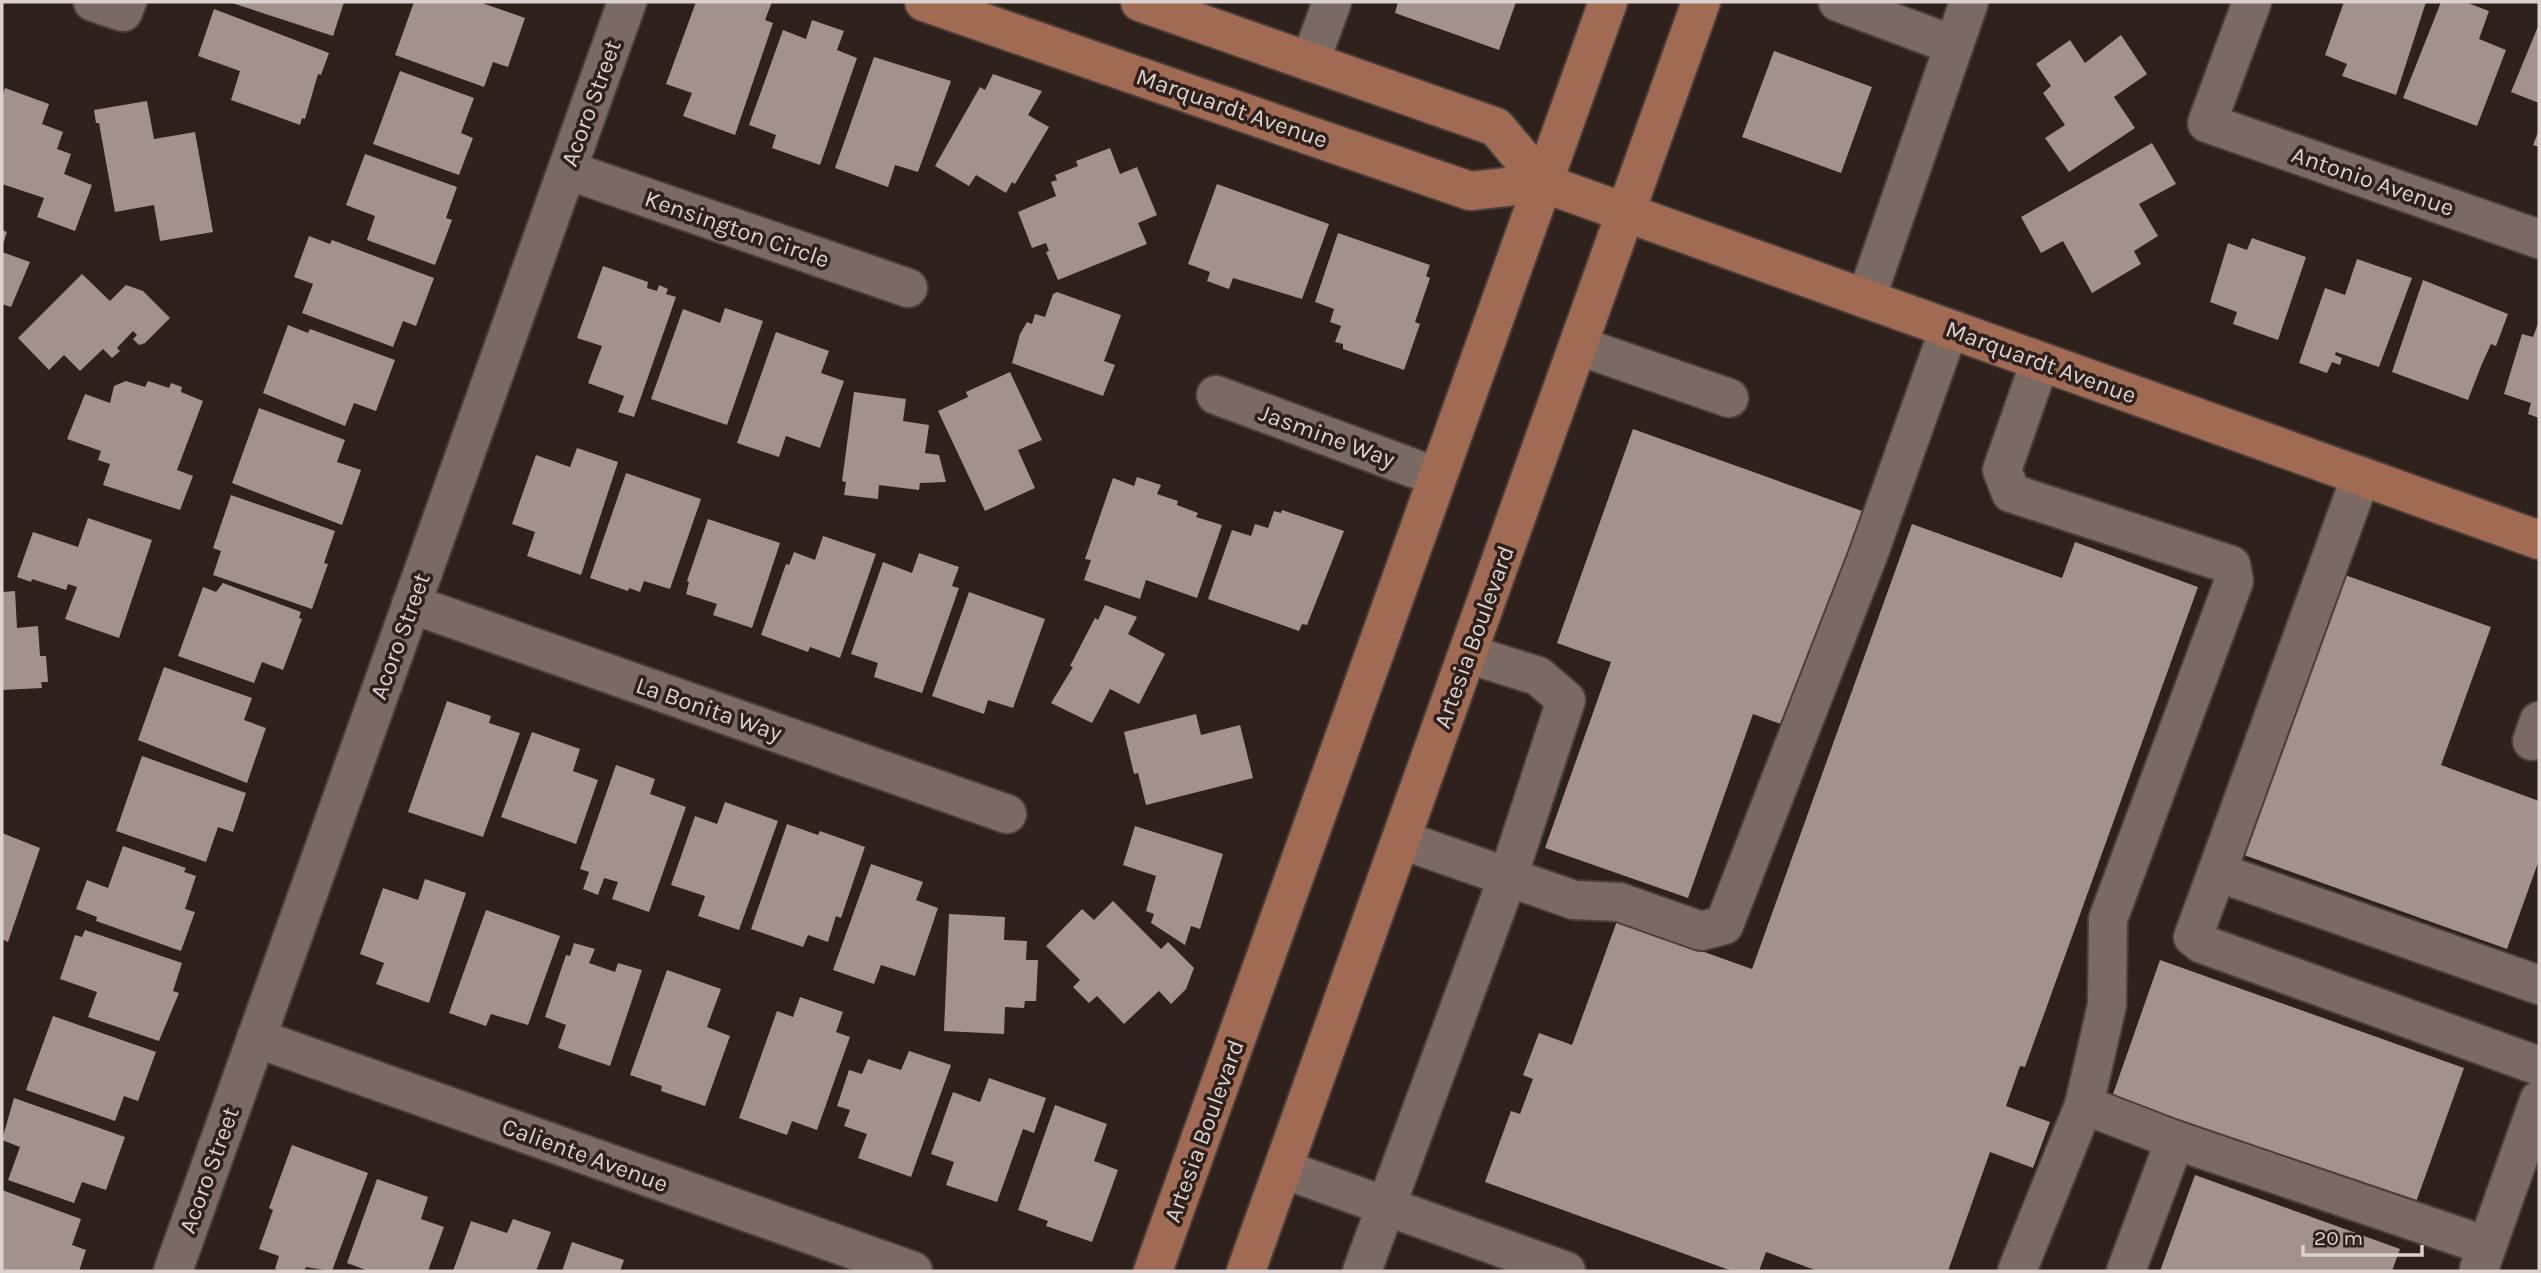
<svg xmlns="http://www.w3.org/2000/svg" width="2541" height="1273" font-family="Karla,sans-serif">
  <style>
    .building { fill: #a3928b }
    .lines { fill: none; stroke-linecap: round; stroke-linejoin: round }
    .minor-casing { stroke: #493e3a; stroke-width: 42 }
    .major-casing { stroke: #493e3a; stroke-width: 42 }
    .minor { stroke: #7a6a63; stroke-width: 38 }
    .major { stroke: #a16a53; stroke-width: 38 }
    .labels { text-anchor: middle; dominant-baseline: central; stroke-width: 7; stroke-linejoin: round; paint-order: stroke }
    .street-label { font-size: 24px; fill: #dbd1ce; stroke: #2e201b }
  </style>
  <rect width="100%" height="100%" fill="#2e201b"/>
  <!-- building -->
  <g class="building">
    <path d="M229 2H344L333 36Z"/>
    <path d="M414 2H479L525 18 508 67 493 62 484 87 395 55Z"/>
    <path d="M696 2H772L765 20 773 23 735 135 683 116 692 93 666 84Z"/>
    <path d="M1398 2H1516L1499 50 1395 13Z"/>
    <path d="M2344 2H2426L2396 95 2342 76 2347 64 2325 55Z"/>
    <path d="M2441 2H2465L2489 11 2479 39 2506 50 2477 126 2403 98Z"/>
    <path d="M214 9 329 53 321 75 318 74 305 119 302 118 300 125 231 100 240 71 198 56Z"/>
    <path d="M812 20 844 31 837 50 857 58 820 165 772 148 776 135 749 125 783 30 806 39Z"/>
    <path d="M2539 24V103L2511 92Z"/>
    <path d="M2121 35 2147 74 2114 97 2135 128 2069 172 2045 138 2065 125 2043 93 2051 86 2036 64 2070 40 2085 63Z"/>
    <path d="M1774 51 1872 87 1841 173 1742 137Z"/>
    <path d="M874 57 951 81 918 172 895 165 888 187 835 168Z"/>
    <path d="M400 71 474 98 461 133 473 138 459 175 373 144Z"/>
    <path d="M993 74 1042 91 1028 115 1049 127 1015 184 1012 182 1006 193 976 175 969 186 935 166 980 87 985 90Z"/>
    <path d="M5 88 49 104 42 124 63 132 57 149 71 154 64 174 92 185 75 231 37 217 44 198 2 184V97Z"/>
    <path d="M147 101 154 139 195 132 213 232 160 241 154 205 115 212 99 123H96L94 110Z"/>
    <path d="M2539 130V147L2533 145Z"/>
    <path d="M2152 143 2176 184 2139 204 2158 236 2134 251 2141 264 2092 293 2063 241 2041 253 2021 217Z"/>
    <path d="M1110 148 1120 174 1137 167 1157 215 1138 223 1147 244 1058 280 1046 252 1049 251 1046 243 1032 248 1018 212 1056 196 1051 182 1057 180 1055 175 1078 166 1076 161Z"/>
    <path d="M365 154 457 187 446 218 452 220 435 265 367 240 375 216 346 205Z"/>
    <path d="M1217 184 1329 224 1302 299 1233 278 1229 289 1207 281 1210 272 1188 264Z"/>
    <path d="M2 230 7 232 2 247Z"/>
    <path d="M1338 233 1430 265 1426 276 1430 278 1415 322 1420 324 1404 370 1343 349V344L1335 342 1341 326 1330 322 1334 309 1315 302Z"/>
    <path d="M309 236 330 244 332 240 434 278 416 326 403 321 393 347 302 313 313 284 294 277Z"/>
    <path d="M2252 238 2306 257 2278 340 2233 324 2237 312 2210 302 2228 243 2247 250Z"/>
    <path d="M2 252 30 262 11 307 2 304Z"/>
    <path d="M2357 259 2412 278 2379 367 2336 352 2335 355 2342 358 2340 365 2332 362 2327 373 2299 363 2325 288 2345 295Z"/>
    <path d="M603 266 648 282 647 288 657 291 659 285 668 289 666 294 676 297 634 417 618 412 624 396 588 383 602 346 577 338Z"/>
    <path d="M82 274 110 301 126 285 143 291 170 318 145 343 139 345 133 339 137 335 133 331 117 348 120 351 112 358 103 349 80 371 64 355 49 370 18 338Z"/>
    <path d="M2423 280 2508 314 2496 346 2491 344 2481 366 2468 400 2392 372Z"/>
    <path d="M1057 292 1121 315 1104 361 1115 365 1103 396 1012 363 1020 334 1027 322 1032 324 1035 314 1045 317 1053 294Z"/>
    <path d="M725 308 763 321 727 425 651 399 683 309 720 323Z"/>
    <path d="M2539 321V418L2528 414 2531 403 2504 394 2522 334 2533 337Z"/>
    <path d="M288 325 308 333 310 329 395 360 376 411 354 403 345 426 263 393Z"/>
    <path d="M776 332 829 351 821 373 844 381 820 448 786 436 779 457 737 443Z"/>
    <path d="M1010 372 1042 440 1018 450 1035 488 985 511 938 411 968 397 966 392Z"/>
    <path d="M126 381 145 387 148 381 169 388 171 383 182 387 181 392 203 401 177 470 193 476 180 510 103 485 110 464 98 460 101 451 67 439 85 394 110 403 114 386Z"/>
    <path d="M854 392 906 399 903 421 929 425 925 453 939 455 946 482 920 483 919 490 879 485 878 499 844 495 846 482 842 481Z"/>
    <path d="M259 408 345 440 337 462 361 470 342 525 232 483Z"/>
    <path d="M1633 429 1865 512 1789 727 1753 714 1688 898 1545 848 1611 662 1557 643Z"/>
    <path d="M577 448 618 462 581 575 527 556 535 532 512 524 536 455 570 467Z"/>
    <path d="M626 473 701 499 670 589 644 581 640 592 629 588 628 591 590 578Z"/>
    <path d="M1137 477 1161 485 1157 494 1178 501 1177 505 1198 513 1196 517 1222 525 1197 598 1146 580 1140 599 1084 580 1091 560 1085 559 1113 478 1134 486Z"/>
    <path d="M231 495 335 531 324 563 328 564 312 609 213 575 221 551 213 548Z"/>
    <path d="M1282 510 1344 531 1307 625 1302 624 1299 631 1208 599 1232 530 1251 536 1255 524 1268 528 1274 511 1281 513Z"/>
    <path d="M88 518 152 540 119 638 65 619 77 587 68 584 66 590 32 579 31 582 17 577 33 532 78 547Z"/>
    <path d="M708 519 780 543 752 628 713 615 717 604 686 594 689 582 687 581Z"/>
    <path d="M1912 524 2062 578 2075 542 2198 587 2025 1067 2020 1066 2006 1106 2050 1122 2033 1168 1990 1152 1948 1271H1818L1766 1252 1759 1271H1732L1485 1182 1511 1111 1520 1114 1533 1079 1523 1075 1539 1033 1572 1045 1617 921 1752 969Z"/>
    <path d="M823 536 876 554 840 658 810 647 808 652 761 635 786 564 789 565 794 552 815 560Z"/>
    <path d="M919 553 959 567 952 586 959 588 922 693 874 677 878 663 851 654 883 562 912 573Z"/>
    <path d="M2345 575 2491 627 2441 765 2539 801V860L2507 949 2244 855Z"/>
    <path d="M223 583 301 612 299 618 302 619 283 670 262 662 254 683 178 656 203 587 216 592Z"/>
    <path d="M15 591 17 628 38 626 40 656H46L48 682H41L42 688 2 690V592Z"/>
    <path d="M969 592 1045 619 1013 708 988 700 984 714 932 696Z"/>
    <path d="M1105 605 1137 617 1128 634 1165 654 1139 704 1110 689 1092 723 1051 703 1073 667 1070 666 1095 618 1098 620Z"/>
    <path d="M164 667 252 698 244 720 266 728 247 783 138 740Z"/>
    <path d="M447 701 491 716 489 723 520 733 483 837 408 812Z"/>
    <path d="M1196 714 1201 735 1240 725 1253 778 1146 805 1138 773 1134 774 1124 732Z"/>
    <path d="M532 732 580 749 573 771 598 780 576 844 501 817Z"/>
    <path d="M142 756 246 793 233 832 218 827 206 862 116 831Z"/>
    <path d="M616 765 655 779 650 794 686 807 649 912 612 899 618 882 604 878 598 895 583 889 589 872 580 869Z"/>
    <path d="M725 802 778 821 739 930 698 916 705 896 671 885 695 816 717 824Z"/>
    <path d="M787 824 818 835 820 831 865 847 841 918 836 916 828 942 808 935 803 947 751 929Z"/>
    <path d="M1135 826 1223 854 1200 929 1191 926 1185 945 1151 923 1154 914 1146 911 1156 876 1123 865Z"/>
    <path d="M2 833 40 848 8 942 2 939Z"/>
    <path d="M123 846 186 868 184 872 196 876 185 909 195 912 181 951 96 921 97 917 76 909 87 880 108 888Z"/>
    <path d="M871 864 923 882 916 900 938 908 915 976 881 965 874 984 833 970Z"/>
    <path d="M425 879 466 893 429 1003 376 984 384 963 360 954 383 888 418 900Z"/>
    <path d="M1113 901 1161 949 1168 942 1194 968 1186 989 1171 1004 1159 991 1124 1024 1097 996 1089 1003 1073 987 1080 980 1046 946 1082 909 1094 920Z"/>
    <path d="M486 910 560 936 528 1025 491 1014 486 1026 449 1013Z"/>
    <path d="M949 914 1005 917 1004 940 1027 941 1026 960H1038L1036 1001H1025L1024 1008 1005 1007 1004 1034 944 1031Z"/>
    <path d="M85 930 182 963 173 991 179 993 159 1041 88 1017 97 992 60 979 75 935 82 937Z"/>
    <path d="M574 943 595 949 589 963 615 972 618 963 642 970 610 1066 558 1048 566 1025 545 1017 566 955 570 956Z"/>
    <path d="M2160 960 2464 1068 2415 1205 2112 1097Z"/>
    <path d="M667 970 721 989 707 1027 730 1036 705 1106 661 1091 662 1086 630 1075Z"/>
    <path d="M800 997 843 1012 836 1032 850 1037 817 1130 792 1121 787 1135 739 1118 777 1011 793 1017Z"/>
    <path d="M53 1016 156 1052 138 1101 124 1096 115 1121 26 1090Z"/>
    <path d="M909 1051 951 1065 911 1177 858 1158 867 1134 844 1126 850 1110 837 1106 849 1070 862 1074 868 1059 901 1070Z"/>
    <path d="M989 1078 1046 1098 1034 1133 1023 1129 997 1202 946 1185 954 1162 931 1154 953 1092 980 1102Z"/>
    <path d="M14 1098 125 1137 106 1190 82 1182 74 1203 8 1180 20 1147 2 1140Z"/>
    <path d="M1055 1105 1107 1124 1094 1161 1118 1170 1092 1242 1046 1226 1048 1221 1018 1210Z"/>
    <path d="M292 1145 368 1173 332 1271 306 1267 304 1271H282L275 1269 279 1256 259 1249 273 1210 269 1208Z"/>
    <path d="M2195 1175 2400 1249 2392 1271H2160Z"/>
    <path d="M377 1179 428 1197 421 1219 444 1227 428 1271H369L347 1263Z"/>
    <path d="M2 1190 81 1219 72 1245 86 1250 79 1271H2Z"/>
    <path d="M513 1219 551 1232 536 1271H453L471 1221 507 1233Z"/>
    <path d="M572 1242 624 1260 620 1271H562Z"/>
  </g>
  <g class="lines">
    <!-- minor casing -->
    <g class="minor-casing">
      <g id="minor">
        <path d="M93 2 123 12 127 2"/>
        <path d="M1838 2 1953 45"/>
        <path d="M2252 2 2207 123 2539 239"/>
        <path d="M1310 62 1332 2"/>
        <path d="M567 170 908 288"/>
        <path d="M1866 299 1969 2"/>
        <path d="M1579 346 1729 398"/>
        <path d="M2040 362 2002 470 2011 493 2231 565 2234 581 2108 919 2107 1005 2084 1105"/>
        <path d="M1216 395 1437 477"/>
        <path d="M2361 476 2217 872 2539 985"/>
        <path d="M411 604 1007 814"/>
        <path d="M2532 741 2539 721"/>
        <path d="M1402 840 1574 900 1619 902 1701 931 1724 925 1867 558 1949 329"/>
        <path d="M2217 872 2193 937 2202 944 2539 1066"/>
        <path d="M256 1038 913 1271"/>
        <path d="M1283 1169 1566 1271"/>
        <path d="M2479 1269 2539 1100"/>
        <path d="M173 1271 627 2"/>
        <path d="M1362 1271 1508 877 1566 700 1538 676 1468 654"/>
        <path d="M2017 1271 2084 1105 2175 1140"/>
        <path d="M2126 1271 2175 1140 2487 1246"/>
      </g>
    </g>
    <!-- major casing -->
    <g class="major-casing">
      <g id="major">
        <path d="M924 2 1470 191 1543 183 2539 540"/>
        <path d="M1140 2 1496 127 1543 183"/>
        <path d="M1153 1271 1608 2"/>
        <path d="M1246 1271 1701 2"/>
      </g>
    </g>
    <!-- minor -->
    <use href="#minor" class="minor"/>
    <!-- major -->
    <use href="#major" class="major"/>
  </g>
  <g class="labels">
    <!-- street labels -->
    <g class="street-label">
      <text transform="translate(591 103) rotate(-70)">Acoro Street</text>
      <text transform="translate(1232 108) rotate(19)">Marquardt Avenue</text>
      <text transform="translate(2373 181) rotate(19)">Antonio Avenue</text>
      <text transform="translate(737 229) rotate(19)">Kensington Circle</text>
      <text transform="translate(2041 362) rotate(20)">Marquardt Avenue</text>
      <text transform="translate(1327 436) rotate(20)">Jasmine Way</text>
      <text transform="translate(400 636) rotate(-70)">Acoro Street</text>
      <text transform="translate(1474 637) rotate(-70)">Artesia Boulevard</text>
      <text transform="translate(709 709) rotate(19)">La Bonita Way</text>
      <text transform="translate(1204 1131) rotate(-70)">Artesia Boulevard</text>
      <text transform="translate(585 1155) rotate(20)">Caliente Avenue</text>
      <text transform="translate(209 1170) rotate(-70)">Acoro Street</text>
    </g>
  </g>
  <!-- border -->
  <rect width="2541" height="1273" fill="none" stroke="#dbd1ce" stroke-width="7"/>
  <!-- scale -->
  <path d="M2303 1245v10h119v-10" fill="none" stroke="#dbd1ce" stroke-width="3.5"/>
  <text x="2314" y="1245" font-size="21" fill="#dbd1ce" stroke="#2e201b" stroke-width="5" paint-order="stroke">20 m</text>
</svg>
